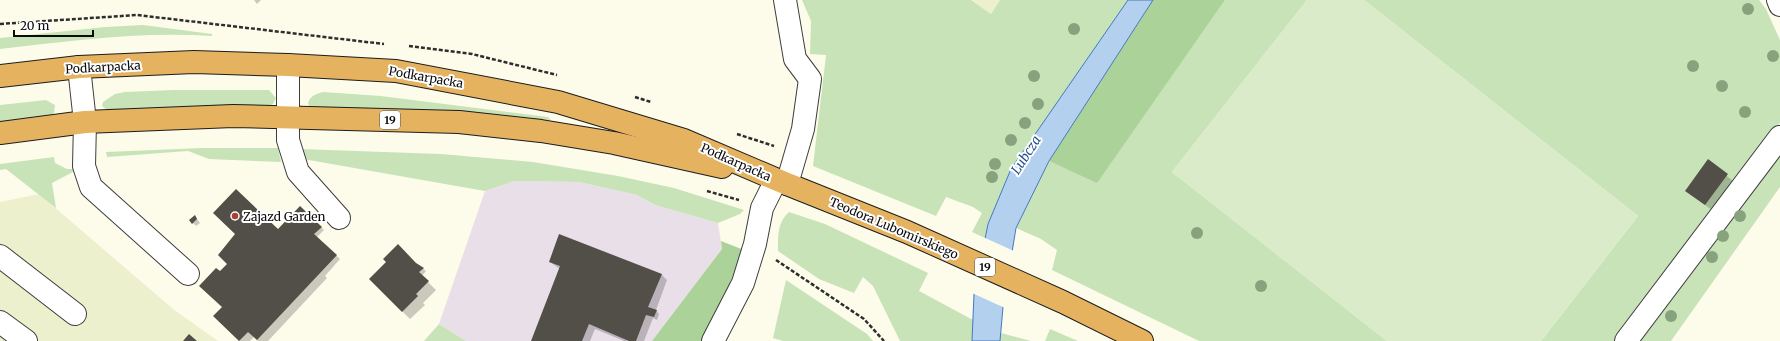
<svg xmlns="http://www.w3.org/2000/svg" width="1780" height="341" font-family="Merriweather,serif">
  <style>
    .industrial { fill: #e9dfe8 }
    .farmland { fill: #edf0cd }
    .green { fill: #c8e3b8 }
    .forest { fill: #aad299 }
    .pitch { fill: #daebc9 }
    .water { fill: #b4d0ef; stroke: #4379be }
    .pier { fill: #fdfcea }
    .shadow { fill: #0003 }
    .building { fill: #524e48 }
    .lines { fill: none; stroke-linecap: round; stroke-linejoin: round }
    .minor-casing { stroke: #3e3e3e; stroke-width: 24 }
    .highway-casing { stroke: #1c1c1c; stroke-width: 24 }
    .path { stroke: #2d2d2d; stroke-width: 2.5; stroke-dasharray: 4 2; stroke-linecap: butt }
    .minor { stroke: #fff; stroke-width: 22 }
    .highway { stroke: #e5b260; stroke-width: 22 }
    .tree { fill: #86a37d }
    .poi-dot { fill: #ab3f32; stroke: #fff; stroke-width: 1.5 }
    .labels { text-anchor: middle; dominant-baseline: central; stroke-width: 4; stroke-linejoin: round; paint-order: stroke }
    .shield { fill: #fff; stroke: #545454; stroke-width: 1 }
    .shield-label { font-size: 11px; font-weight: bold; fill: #0b0b0b }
    .street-label { font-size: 12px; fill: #0b0b0b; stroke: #fff }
    .poi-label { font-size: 12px; fill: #0b0b0b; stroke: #fff; text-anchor: start }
    .water-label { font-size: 13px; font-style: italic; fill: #224e8e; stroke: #fff }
  </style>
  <rect width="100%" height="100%" fill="#fdfcea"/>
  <!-- industrial -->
  <path class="industrial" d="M514 181 579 182 637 195 655 205 718 223 722 249 652 341H466L439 324 485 191Z"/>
  <!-- farmland -->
  <g class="farmland">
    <path d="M971 0H1000L991 14Z"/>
    <path d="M39 194 173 309 218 341H0V202Z"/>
  </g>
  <!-- green -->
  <g class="green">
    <path d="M802 0H971L991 14 1000 0H1128L988 224 985 238 972 232 982 213 973 207 946 197 936 216 813 166 826 55 810 54 811 21Z"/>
    <path d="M1225 0H1307L1172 172 1387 341H1199L1052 270 1057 250 1041 239 1016 228 1049 161 1097 182Z"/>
    <path d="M1364 0H1759L1766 9 1780 40V123L1763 142 1616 341H1541L1638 216Z"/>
    <path d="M143 25 212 34V36C142 31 70 41 0 49V38L105 27Z"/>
    <path d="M173 90H269L276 98 273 104 268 106H207L107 110 102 106 103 102 115 94 125 92Z"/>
    <path d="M323 92 381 96 548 117 551 120 310 107 308 104C309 96 316 94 323 92Z"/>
    <path d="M46 100 55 105 54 113 50 116 0 122V105Z"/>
    <path d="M202 148H278L281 162 209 159 188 151 107 157 106 152Z"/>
    <path d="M299 149 441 154 533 162 618 176 674 188 744 210 740 214 718 223 655 205 637 195 579 182 514 181 485 191 303 159Z"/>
    <path d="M1780 149V187L1671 341H1636Z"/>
    <path d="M54 157 55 163 67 169H73V172L52 183 56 208 6 169 0 170V164Z"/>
    <path d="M789 212 825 224 928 273 919 291 973 320 972 341H900L873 286 863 277 854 293 819 279 778 251C778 236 777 223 789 212Z"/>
    <path d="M786 280 867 334 873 341H783L773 338Z"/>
    <path d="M439 324 466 341H424Z"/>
    <path d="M1050 329 1078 341H1045Z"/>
    <path d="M1001 333 1031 341H1000Z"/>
  </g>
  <!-- forest -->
  <g class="forest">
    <path d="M1153 0H1225L1097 183 1049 161Z"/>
    <path d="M721 241 744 250 705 341H652L722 249Z"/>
  </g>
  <!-- pitch -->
  <path class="pitch" d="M1307 0H1364L1638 216 1541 341H1387L1172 172Z"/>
  <!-- water -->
  <path class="water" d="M1128 0H1153L1049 161 1016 228 1003 307 1000 341H972L974 294 988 224 1011 169Z"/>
  <!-- pier -->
  <path class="pier" d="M983 237 1014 251 1005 308 972 293Z"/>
  <!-- shadow -->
  <g class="shadow">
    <path d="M254 0H261L257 4Z"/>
    <path d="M1708 161 1733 181 1712 210 1686 191Z"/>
    <path d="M300 208 324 230 317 237 340 259 325 276 327 278 268 341H258L254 337 250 341H240L214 316 223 308 220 272 288 241Z"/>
    <path d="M195 216 200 223 196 226 190 220Z"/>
    <path d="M550 262 661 274 667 280 656 310 659 314 657 320 653 318 644 341H624L595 329 590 341H532L560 269Z"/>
    <path d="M416 263 426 271 422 276 436 290 423 303 425 305 410 319 370 279Z"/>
  </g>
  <!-- building -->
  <g class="building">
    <path d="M1708 159 1728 174 1705 205 1685 191Z"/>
    <path d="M236 189 278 229 300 206 322 227 314 234 337 255 257 340 248 332 239 341 213 316 222 307 199 286 216 268 220 271 227 264 218 255 235 234 213 213Z"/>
    <path d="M195 215 197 219 192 224 189 220Z"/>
    <path d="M559 234 662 274 648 307 657 310 654 317 646 315 636 341H629L589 324 582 341H531L560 266 549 262Z"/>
    <path d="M398 244 416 263 424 268 419 272 429 281 416 294 418 296 402 312 369 279 386 262 383 259Z"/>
    <path d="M189 334 197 341H183Z"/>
  </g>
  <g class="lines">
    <!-- minor casing -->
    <g class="minor-casing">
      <g id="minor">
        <path d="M785 0 795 59 810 79 803 129 787 184"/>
        <path d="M1778 0 1780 5"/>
        <path d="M288 65V140L298 172 339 218"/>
        <path d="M79 67 85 122 84 166 91 187 188 274"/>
        <path d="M0 256 75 314"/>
        <path d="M0 322 26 341"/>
        <path d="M713 341 743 283 755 244 762 208 776 180"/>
        <path d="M1626 341 1780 137"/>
      </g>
    </g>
    <!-- highway casing -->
    <g class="highway-casing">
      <g id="highway">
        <path d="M0 76 79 67 194 62 288 65 396 71 558 102 684 140 787 184 907 232 1063 302 1142 341"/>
        <path d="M0 133 85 122 233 116 459 122 541 131 614 143 722 167"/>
      </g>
    </g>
    <!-- path -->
    <g class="path">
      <path d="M0 24 137 15 384 44"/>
      <path d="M409 46 472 54 557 75"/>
      <path d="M635 97 651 102"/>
      <path d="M737 134 774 146"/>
      <path d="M707 191 739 200"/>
      <path d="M776 260 864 319 884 341"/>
    </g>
    <!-- minor -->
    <use href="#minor" class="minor"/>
    <!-- highway -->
    <use href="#highway" class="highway"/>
  </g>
  <!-- trees -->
  <g class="tree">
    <circle cx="1748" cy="9" r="6"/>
    <circle cx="1074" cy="29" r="6"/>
    <circle cx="1773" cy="56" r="6"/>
    <circle cx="1693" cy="66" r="6"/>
    <circle cx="1034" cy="76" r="6"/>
    <circle cx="1722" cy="86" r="6"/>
    <circle cx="1038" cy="104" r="6"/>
    <circle cx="1745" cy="112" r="6"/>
    <circle cx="1025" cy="123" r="6"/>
    <circle cx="1011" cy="140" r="6"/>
    <circle cx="995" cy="164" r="6"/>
    <circle cx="992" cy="177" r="6"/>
    <circle cx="1740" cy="216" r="6"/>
    <circle cx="1197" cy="233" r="6"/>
    <circle cx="1723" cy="236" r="6"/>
    <circle cx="1712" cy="257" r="6"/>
    <circle cx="1261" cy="286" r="6"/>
    <circle cx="1671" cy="316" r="6"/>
  </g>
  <!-- markers -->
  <circle class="poi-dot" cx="235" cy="216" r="4"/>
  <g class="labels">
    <!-- shield labels -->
    <g class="shield">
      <rect x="380" y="111" width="20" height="18" rx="3"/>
      <rect x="975" y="258" width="20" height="18" rx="3"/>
    </g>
    <g class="shield-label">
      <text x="390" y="120">19</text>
      <text x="985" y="267">19</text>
    </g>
    <!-- street labels -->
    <g class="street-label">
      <text transform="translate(103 67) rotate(-3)">Podkarpacka</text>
      <text transform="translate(426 77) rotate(10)">Podkarpacka</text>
      <text transform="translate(736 162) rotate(24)">Podkarpacka</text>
      <text transform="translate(894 228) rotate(23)">Teodora Lubomirskiego</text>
    </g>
    <!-- poi labels -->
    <g class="poi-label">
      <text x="243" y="216">Zajazd Garden</text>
    </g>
    <!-- water labels -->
    <g class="water-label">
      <text transform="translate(1026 155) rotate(-57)">Lubcza</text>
    </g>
  </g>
  <!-- scale -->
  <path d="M14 30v6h79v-6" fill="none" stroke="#0b0b0b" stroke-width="2"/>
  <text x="20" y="30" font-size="12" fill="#0b0b0b" stroke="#ffffff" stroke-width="3" paint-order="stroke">20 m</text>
</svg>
